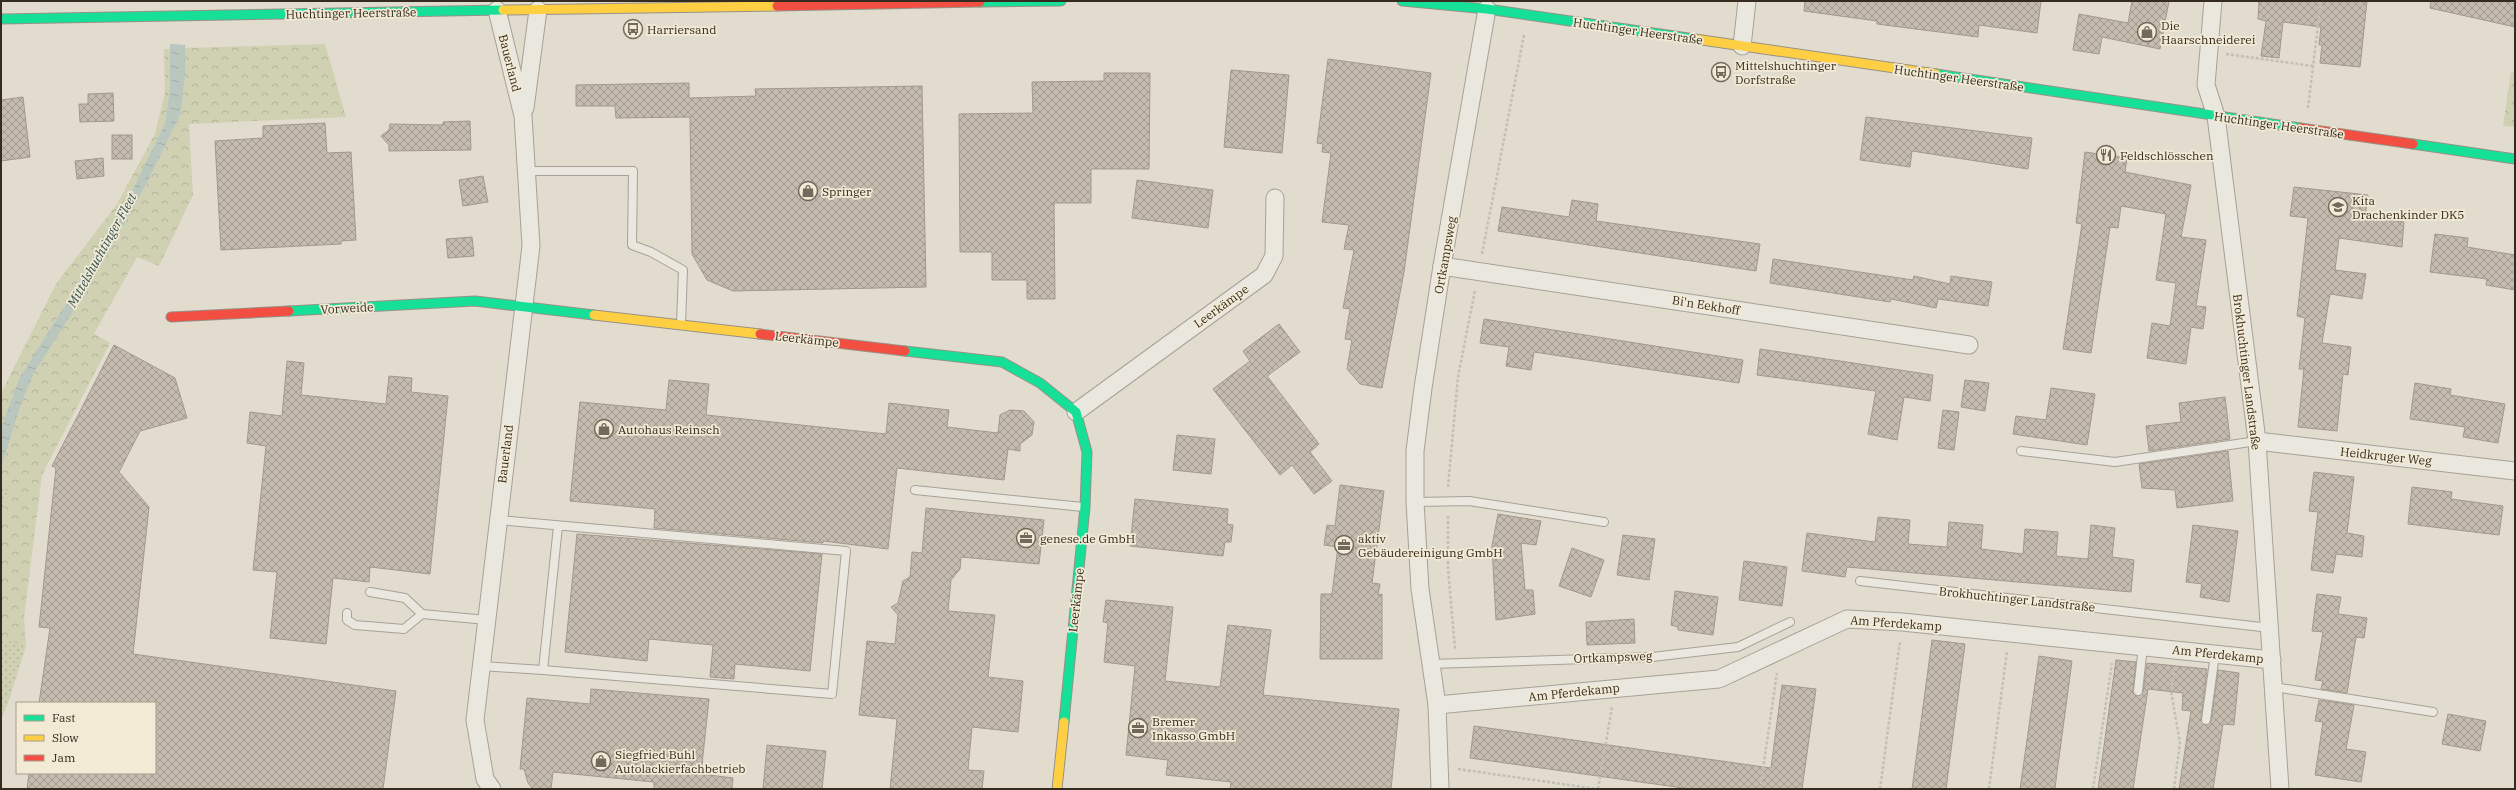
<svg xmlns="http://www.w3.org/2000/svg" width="2516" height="790" font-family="'IBM Plex Serif',serif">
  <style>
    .grass { fill: url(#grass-dots) }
    .forest { fill: url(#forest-crowns) }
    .water { fill: url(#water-ripples) }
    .building { fill: url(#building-cross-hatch); stroke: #a2988e }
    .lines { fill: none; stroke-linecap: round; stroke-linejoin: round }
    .lane-casing { stroke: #a7a197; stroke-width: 10 }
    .street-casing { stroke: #a7a197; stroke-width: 19 }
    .fast-casing { stroke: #979187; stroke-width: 11 }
    .slow-casing { stroke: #979187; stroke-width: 11 }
    .jam-casing { stroke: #979187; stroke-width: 11 }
    .path { stroke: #c3beb6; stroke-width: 2.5; stroke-dasharray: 3 2; stroke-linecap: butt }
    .lane { stroke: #eae7df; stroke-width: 8 }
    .street { stroke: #eae7df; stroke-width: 17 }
    .fast { stroke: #16e098; stroke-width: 9 }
    .slow { stroke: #ffcf43; stroke-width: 9 }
    .jam { stroke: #f24e42; stroke-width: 9 }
    .labels { text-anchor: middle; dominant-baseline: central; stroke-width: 3.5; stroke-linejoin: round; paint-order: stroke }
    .street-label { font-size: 12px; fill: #352b20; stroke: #f2ead5 }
    .poi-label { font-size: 12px; fill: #352b20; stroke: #f2ead5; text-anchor: start }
    .water-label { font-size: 13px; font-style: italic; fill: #315352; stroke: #f2ead5 }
  </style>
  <defs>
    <pattern id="grass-dots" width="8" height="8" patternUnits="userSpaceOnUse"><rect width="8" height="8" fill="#d0d0b2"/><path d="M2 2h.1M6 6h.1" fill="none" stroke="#b3b399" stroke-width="1.8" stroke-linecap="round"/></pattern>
    <pattern id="forest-crowns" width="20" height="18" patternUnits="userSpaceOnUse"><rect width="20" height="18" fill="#d0d0b2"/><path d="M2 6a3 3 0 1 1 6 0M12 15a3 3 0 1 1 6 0" fill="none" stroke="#b3b399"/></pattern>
    <pattern id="water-ripples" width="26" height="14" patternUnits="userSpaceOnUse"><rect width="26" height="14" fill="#b9c7bf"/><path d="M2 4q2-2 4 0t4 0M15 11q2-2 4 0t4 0" fill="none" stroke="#a0aba4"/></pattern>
    <pattern id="building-cross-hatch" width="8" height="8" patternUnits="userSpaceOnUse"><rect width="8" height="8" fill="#c5bcaf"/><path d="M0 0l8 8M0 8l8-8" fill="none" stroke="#a1998e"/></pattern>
  </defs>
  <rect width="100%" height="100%" fill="#e2dcce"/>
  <!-- grass -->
  <g class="grass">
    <path d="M1 486 8 491 1 517Z"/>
    <path d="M1 638 26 646 7 706 1 718Z"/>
  </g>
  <!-- forest -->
  <g class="forest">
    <path d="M325 44 346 117 189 124 193 195 159 266 137 257 94 334 110 343 42 475 24 617 26 646 1 638V517L8 491 1 486V468L21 404 34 373 93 280 147 183 181 113 185 76 184 48Z"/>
    <path d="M164 49H170V89L165 123 134 187 67 302 20 377 1 427V393L56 284 117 204 155 134 165 92Z"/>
    <path d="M2511 72 2515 73V127L2503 126Z"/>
  </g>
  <!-- water -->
  <path class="water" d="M170 44 185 45V76L181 113 147 183 93 280 34 373 21 404 1 468V427L20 377 67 302 134 187 165 123 170 89Z"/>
  <!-- building -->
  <g class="building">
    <path d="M1805 1H2041L2037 33 1979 25 1978 37 1877 24V21L1804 11Z"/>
    <path d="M2132 1H2169L2160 49 2102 37 2099 54 2073 50 2079 14 2128 23Z"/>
    <path d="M2259 1H2367L2360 67 2320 63 2322 45H2319L2321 27 2283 22 2279 58 2261 56 2266 21 2258 19Z"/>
    <path d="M2431 1H2503L2515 4V27L2430 8Z"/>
    <path d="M1328 59 1431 73 1404 272 1382 388 1360 384 1347 369 1352 340 1345 339 1350 309 1343 308 1354 250 1344 249 1349 225 1322 222 1331 153 1322 152 1323 144 1317 143Z"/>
    <path d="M1231 70 1289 75 1282 153 1224 147Z"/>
    <path d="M1104 73H1150L1149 169H1091V203H1054L1055 299H1027V280H992V252H960L959 114 1033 113 1032 82 1104 81Z"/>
    <path d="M689 83V98L756 96 755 89 922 86 926 287 733 291 707 280 692 254 690 117 616 118 615 106H576V85Z"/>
    <path d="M113 93 114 121 80 122 79 104H88V94Z"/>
    <path d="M23 97 30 157 1 161V100Z"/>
    <path d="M1866 117 2032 138 2028 169 1912 151 1910 167 1860 160Z"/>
    <path d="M470 121 471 150 389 151V145L381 136 389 130 390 124 443 125V122Z"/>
    <path d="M325 123 327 153 351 152 356 240 341 241V244L221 250 215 141 263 138V126Z"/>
    <rect x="112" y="135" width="20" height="24"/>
    <path d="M2085 152 2127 158 2125 172 2191 185 2181 237 2206 240 2196 306 2206 307 2203 329 2191 327 2186 364 2147 358 2152 323 2170 326 2176 283 2156 280 2166 214 2121 206 2118 228 2110 227 2091 353 2063 349 2082 224 2076 223Z"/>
    <path d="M103 158 104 176 77 179 75 161Z"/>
    <path d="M483 176 488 202 463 206 459 180Z"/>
    <path d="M1137 180 1213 190 1208 228 1132 218Z"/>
    <path d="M2294 187 2368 195 2365 217 2404 222 2402 247 2339 238 2335 270 2366 274 2362 299 2330 294 2322 343 2351 347 2348 375 2343 374 2337 431 2298 427 2304 369H2299L2305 318 2297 316 2308 218 2290 216Z"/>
    <path d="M1572 200 1598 204 1596 221 1760 244 1756 271 1498 231 1502 207 1569 217Z"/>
    <path d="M2435 234 2468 238 2467 247 2515 255V290L2486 285 2487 279 2430 272Z"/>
    <path d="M472 237 474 256 448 258 446 239Z"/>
    <path d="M1773 259 1913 280 1914 276 1950 284 1951 276 1992 282 1988 306 1938 299 1936 308 1891 299 1890 302 1770 283Z"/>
    <path d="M1484 319 1743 360 1739 383 1534 352 1531 370 1506 366 1509 347 1480 343Z"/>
    <path d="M1279 324 1300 352 1267 376 1319 444 1310 452 1332 481 1314 494 1292 465 1280 475 1213 389 1250 361 1243 351Z"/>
    <path d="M114 345 175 378 187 418 140 431 119 472 149 507 133 654 396 691 383 789H27L29 773H155V703H39L50 628 39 627 56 468 52 466Z"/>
    <path d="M1760 349 1933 375 1930 401 1904 397 1897 440 1868 434 1876 391 1757 375Z"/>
    <path d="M287 361 304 363 301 395 386 404 389 376 412 378 411 392 448 396 430 574 370 567 369 582 333 578 326 644 270 638 277 572 253 570 266 446 247 443 250 412 282 416Z"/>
    <path d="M669 380 709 384 706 415 886 434 889 403 949 410 947 427 998 433 1000 415 1010 410 1024 411 1034 422 1032 435 1020 444V451L1008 449 1004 480 897 468 888 549 823 541V543L654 528 655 509 570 501 580 402 666 410Z"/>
    <path d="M1965 380 1989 383 1985 411 1961 407Z"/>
    <path d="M2415 383 2451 389 2450 395 2505 404 2498 443 2463 437 2465 427 2410 419Z"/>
    <path d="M2051 388 2095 394 2087 445 2013 434 2016 416 2046 420Z"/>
    <path d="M2225 397 2230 439 2149 451 2146 426 2181 422 2179 403Z"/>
    <path d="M1943 410 1959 412 1954 450 1938 448Z"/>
    <path d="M1177 435 1215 439 1211 474 1173 470Z"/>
    <path d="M2228 451 2233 501 2177 508 2175 490 2142 488 2139 464Z"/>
    <path d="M2314 472 2354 477 2347 533 2364 536 2362 557 2336 554 2333 573 2311 570 2318 512 2309 511Z"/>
    <path d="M1340 485 1384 491 1372 583 1380 584 1378 595 1382 594V659H1320L1321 594H1332L1338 547 1324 545 1327 525 1335 526Z"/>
    <path d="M2412 487 2452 492 2451 499 2503 506 2499 535 2408 524Z"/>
    <path d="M1135 499 1228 509 1227 524 1233 525 1231 542H1225L1223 556 1130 546Z"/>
    <path d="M926 508 1044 520 1039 564 961 557 960 569 951 580 948 611 995 615 988 677 1023 681 1018 732 972 727 968 770 984 771 982 789H890L897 719 859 715 867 641 895 644 898 615 891 607 898 603 903 581 910 577 912 552 922 553Z"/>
    <path d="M1498 514 1541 521 1536 545 1521 543 1525 590H1533L1535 614 1496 620 1492 546Z"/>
    <path d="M1878 517 1910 520 1908 544 1947 547 1949 522 1983 525 1981 549 2023 554 2025 529 2058 532 2056 556 2088 559 2091 525 2115 528 2112 557 2134 560 2131 592 1847 567 1845 577 1802 571 1807 533 1875 542Z"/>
    <path d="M2193 525 2238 531 2229 602 2200 597 2202 584 2186 582Z"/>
    <path d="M577 534 822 554 810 671 735 664 734 679 710 677 713 645 649 639 647 661 565 652Z"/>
    <path d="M1623 535 1655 539 1649 580 1617 575Z"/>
    <path d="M1572 548 1604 560 1591 597 1559 586Z"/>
    <path d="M1744 561 1787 567 1782 606 1739 600Z"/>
    <path d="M1675 591 1718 597 1713 635 1678 630V627L1671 625Z"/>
    <path d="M2317 594 2341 597 2338 614 2367 618 2364 638 2356 637 2347 693 2321 689 2323 681 2315 680 2323 632 2312 631Z"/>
    <path d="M1106 600 1173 607 1165 681 1220 687 1228 625 1271 630 1263 695 1399 709 1391 789H1230L1231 782 1166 775 1168 760 1126 755 1135 666 1104 662 1108 623 1103 622Z"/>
    <path d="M1634 619 1635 643 1587 645 1586 622Z"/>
    <path d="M1932 640 1965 644 1958 697 1946 789H1912Z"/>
    <path d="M2039 656 2072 661 2056 780 2055 789H2020Z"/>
    <path d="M2116 660 2136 662 2133 691 2138 696 2143 692 2147 663 2207 669 2201 719 2206 725 2211 721 2218 670 2239 673 2234 725 2223 724 2213 789H2179L2191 711 2182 710 2183 693 2148 689 2133 789H2098Z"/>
    <path d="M1782 685 1816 689 1802 789H1690L1470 758 1474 726 1771 768Z"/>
    <path d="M591 689 709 699 701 774 733 778 732 789H654V782L553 772 551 789H533L528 783 524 769H520L527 698 590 704Z"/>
    <path d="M2319 700 2354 705 2346 749 2366 752 2361 782 2315 775 2323 722 2315 721Z"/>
    <path d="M2448 714 2486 721 2480 751 2442 744Z"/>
    <path d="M767 745 826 751 822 789H763Z"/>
  </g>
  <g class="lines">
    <!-- lane casing -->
    <g class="lane-casing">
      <g id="lane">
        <path d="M527 171H633L632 245 651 252 683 270 681 324"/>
        <path d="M2021 451 2115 462 2257 441"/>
        <path d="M915 490 1083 507"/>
        <path d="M1415 502 1469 501 1604 522"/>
        <path d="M498 520 846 551 832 694 543 670 558 526"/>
        <path d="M1860 581 2270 628"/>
        <path d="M370 592 405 598 422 614"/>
        <path d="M347 613V620L355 625 404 629 422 614 487 620"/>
        <path d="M1431 664 1652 657 1738 647 1790 622"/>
        <path d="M481 666 543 670"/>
        <path d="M2274 687 2433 712"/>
        <path d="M2138 691 2143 646"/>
        <path d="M2206 720 2215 654"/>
      </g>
    </g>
    <!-- street casing -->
    <g class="street-casing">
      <g id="street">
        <path d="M2213 1 2206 85 2216 116 2257 441 2280 789"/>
        <path d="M1742 46 1747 1"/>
        <path d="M525 108 538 10"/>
        <path d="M1442 266 1969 345"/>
        <path d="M1076 412 1264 275 1274 256 1275 198"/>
        <path d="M2257 441 2515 471"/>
        <path d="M1437 705 1719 679 1847 619 1902 622 2272 660"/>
        <path d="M492 789 485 779 475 720 531 246 523 116 497 10"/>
        <path d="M1440 789 1437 705 1420 589 1415 502V451L1423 388 1442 266 1487 9"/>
      </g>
    </g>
    <!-- fast casing -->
    <g class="fast-casing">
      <g id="fast">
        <path d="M1402 1 1487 9 1695 39"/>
        <path d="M980 2 1061 1"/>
        <path d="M1 19 503 10"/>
        <path d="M1936 74 2300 128"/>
        <path d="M2413 144 2515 159"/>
        <path d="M289 311 475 301 594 315"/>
        <path d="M905 351 1002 362 1040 383 1076 412 1087 452 1085 507 1064 722"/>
      </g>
    </g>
    <!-- slow casing -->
    <g class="slow-casing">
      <g id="slow">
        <path d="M503 10 777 6"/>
        <path d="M1695 39 1936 74"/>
        <path d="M594 315 760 334"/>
        <path d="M1057 789 1064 722"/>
      </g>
    </g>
    <!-- jam casing -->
    <g class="jam-casing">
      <g id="jam">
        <path d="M777 6 980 2"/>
        <path d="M2300 128 2413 144"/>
        <path d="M171 317 289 311"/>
        <path d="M760 334 905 351"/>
      </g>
    </g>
    <!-- path -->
    <g class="path">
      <path d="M2226 54 2313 66"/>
      <path d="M2308 108 2321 1"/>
      <path d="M1482 254 1524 35"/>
      <path d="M1448 487 1458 377 1475 290"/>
      <path d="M1448 516V568L1455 649"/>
      <path d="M1458 769 1597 789"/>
      <path d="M1598 789 1612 707"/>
      <path d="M1760 789 1777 673"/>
      <path d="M1880 789 1900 641"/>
      <path d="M1989 789 2007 651"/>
      <path d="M2093 789 2112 663"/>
      <path d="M2174 789 2180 743 2171 691 2174 669"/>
    </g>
    <!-- lane -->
    <use href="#lane" class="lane"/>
    <!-- street -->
    <use href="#street" class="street"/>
    <!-- fast -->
    <use href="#fast" class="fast"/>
    <!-- slow -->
    <use href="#slow" class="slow"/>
    <!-- jam -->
    <use href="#jam" class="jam"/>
  </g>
  <!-- icons -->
  <defs>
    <g id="bus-ring" transform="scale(1)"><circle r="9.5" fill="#f2ead5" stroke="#72695d" stroke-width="1.5"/><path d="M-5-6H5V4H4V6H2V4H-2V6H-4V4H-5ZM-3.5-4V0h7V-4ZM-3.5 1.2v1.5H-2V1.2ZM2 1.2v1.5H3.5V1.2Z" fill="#72695d"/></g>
    <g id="shop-ring" transform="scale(1)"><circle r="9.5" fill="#f2ead5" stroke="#72695d" stroke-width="1.5"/><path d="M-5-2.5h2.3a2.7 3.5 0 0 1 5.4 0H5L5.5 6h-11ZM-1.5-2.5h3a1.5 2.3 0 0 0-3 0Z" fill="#72695d"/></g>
    <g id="restaurant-ring" transform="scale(1)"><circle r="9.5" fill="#f2ead5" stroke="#72695d" stroke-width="1.5"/><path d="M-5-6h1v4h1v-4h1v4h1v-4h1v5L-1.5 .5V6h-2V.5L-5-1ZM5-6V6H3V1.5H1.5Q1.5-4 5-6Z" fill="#72695d"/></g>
    <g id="school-ring" transform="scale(1)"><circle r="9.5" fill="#f2ead5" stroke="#72695d" stroke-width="1.5"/><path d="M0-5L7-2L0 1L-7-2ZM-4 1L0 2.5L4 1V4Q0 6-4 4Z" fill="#72695d"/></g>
    <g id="office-ring" transform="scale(1)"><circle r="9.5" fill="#f2ead5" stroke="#72695d" stroke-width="1.5"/><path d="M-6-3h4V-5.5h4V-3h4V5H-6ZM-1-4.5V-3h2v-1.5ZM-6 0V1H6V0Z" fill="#72695d"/></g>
  </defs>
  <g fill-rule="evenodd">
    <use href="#bus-ring" x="633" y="29"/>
    <use href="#shop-ring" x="2147" y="32"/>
    <use href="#bus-ring" x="1721" y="72"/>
    <use href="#restaurant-ring" x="2106" y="155"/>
    <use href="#shop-ring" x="808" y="191"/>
    <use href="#school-ring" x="2338" y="207"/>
    <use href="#shop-ring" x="604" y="429"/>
    <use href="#office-ring" x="1026" y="538"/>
    <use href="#office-ring" x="1344" y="545"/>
    <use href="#office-ring" x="1138" y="728"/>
    <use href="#shop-ring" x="601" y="761"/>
  </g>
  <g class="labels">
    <!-- street labels -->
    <g class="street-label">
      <text transform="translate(351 13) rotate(-1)">Huchtinger Heerstraße</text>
      <text transform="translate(1638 31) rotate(8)">Huchtinger Heerstraße</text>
      <text transform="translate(510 63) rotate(76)">Bauerland</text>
      <text transform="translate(1959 78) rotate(8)">Huchtinger Heerstraße</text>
      <text transform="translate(2279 125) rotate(8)">Huchtinger Heerstraße</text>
      <text transform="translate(1445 255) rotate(-80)">Ortkampsweg</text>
      <text transform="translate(1706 305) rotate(9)">Bi'n Eekhoff</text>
      <text transform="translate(1221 306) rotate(-36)">Leerkämpe</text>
      <text transform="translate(347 308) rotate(-3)">Vorweide</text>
      <text transform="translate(807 339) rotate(6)">Leerkämpe</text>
      <text transform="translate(2247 372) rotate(83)">Brokhuchtinger Landstraße</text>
      <text transform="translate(505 454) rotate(-83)">Bauerland</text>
      <text transform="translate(2386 456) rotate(6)">Heidkruger Weg</text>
      <text transform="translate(2017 599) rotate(6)">Brokhuchtinger Landstraße</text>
      <text transform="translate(1076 600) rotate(-84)">Leerkämpe</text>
      <text transform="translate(1896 623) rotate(4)">Am Pferdekamp</text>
      <text transform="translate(2218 654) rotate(6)">Am Pferdekamp</text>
      <text transform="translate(1613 657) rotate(-2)">Ortkampsweg</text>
      <text transform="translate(1574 692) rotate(-6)">Am Pferdekamp</text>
    </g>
    <!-- poi labels -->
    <g class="poi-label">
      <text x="2161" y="25">Die<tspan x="2161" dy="14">Haarschneiderei</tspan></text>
      <text x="647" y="29">Harriersand</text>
      <text x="1735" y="65">Mittelshuchtinger<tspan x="1735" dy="14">Dorfstraße</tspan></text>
      <text x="2120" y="155">Feldschlösschen</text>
      <text x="822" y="191">Springer</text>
      <text x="2352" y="200">Kita<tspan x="2352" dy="14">Drachenkinder DK5</tspan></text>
      <text x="618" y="429">Autohaus Reinsch</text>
      <text x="1040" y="538">genese.de GmbH</text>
      <text x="1358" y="538">aktiv<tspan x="1358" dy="14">Gebäudereinigung GmbH</tspan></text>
      <text x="1152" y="721">Bremer<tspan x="1152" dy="14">Inkasso GmbH</tspan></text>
      <text x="615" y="754">Siegfried Buhl<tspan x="615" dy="14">Autolackierfachbetrieb</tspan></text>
    </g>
    <!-- water labels -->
    <g class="water-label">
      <text transform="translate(102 250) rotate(-61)">Mittelshuchtinger Fleet</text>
    </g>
  </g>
  <!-- border -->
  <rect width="2516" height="790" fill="none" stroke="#352b20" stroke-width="4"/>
  <!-- legend -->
  <rect x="16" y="702" width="140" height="72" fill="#f2ead5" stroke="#a69e8d"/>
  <rect x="24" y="715" width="20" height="6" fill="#16e098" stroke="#a69e8d"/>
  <text x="52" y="722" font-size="12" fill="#352b20">Fast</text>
  <rect x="24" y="735" width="20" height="6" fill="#ffcf43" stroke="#a69e8d"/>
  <text x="52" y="742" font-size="12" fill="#352b20">Slow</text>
  <rect x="24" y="755" width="20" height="6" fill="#f24e42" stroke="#a69e8d"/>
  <text x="52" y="762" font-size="12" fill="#352b20">Jam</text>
</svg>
